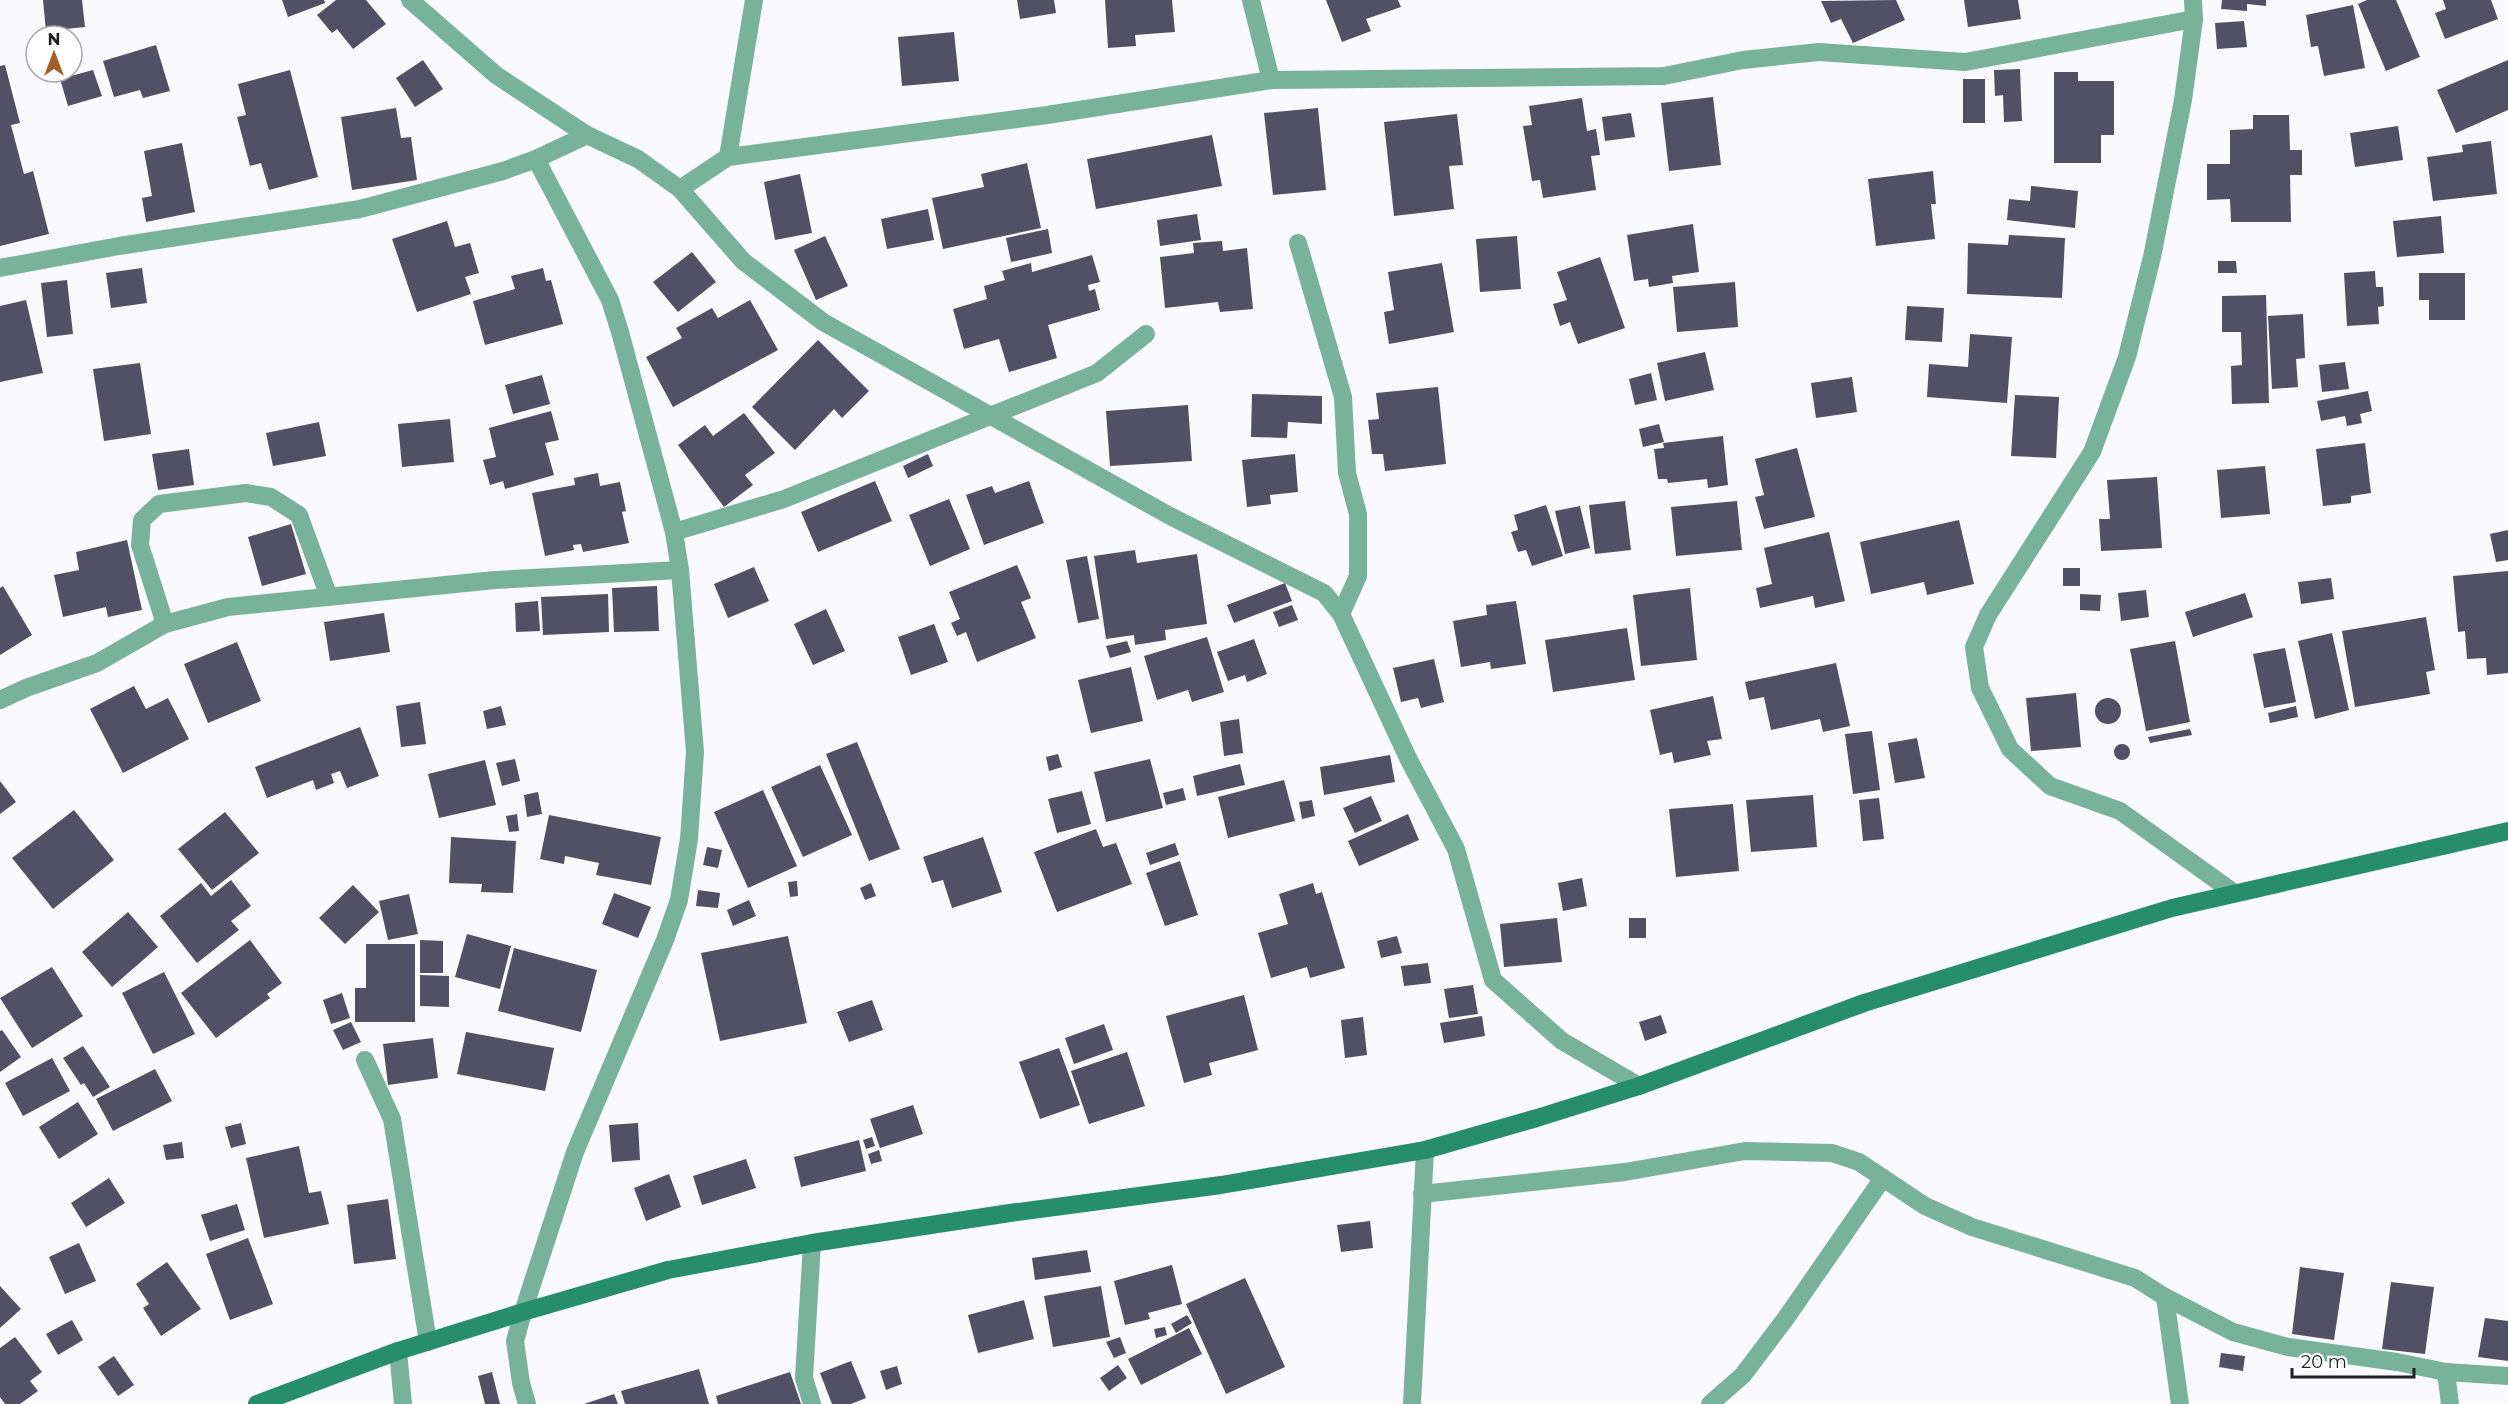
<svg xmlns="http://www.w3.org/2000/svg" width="2508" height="1404" font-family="Montserrat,sans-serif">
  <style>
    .building { fill: #515064 }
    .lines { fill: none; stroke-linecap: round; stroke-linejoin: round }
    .lane { stroke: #78b29a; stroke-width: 18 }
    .street { stroke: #78b29a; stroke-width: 18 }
    .secondary { stroke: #278e6c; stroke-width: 18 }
  </style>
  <rect width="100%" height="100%" fill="#faf9fd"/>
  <!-- building -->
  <g class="building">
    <path d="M43 0H82L85 27 46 31Z"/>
    <path d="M282 0H324L325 3 288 17Z"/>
    <path d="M336 0H366L386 24 353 49 337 29 332 33 317 15Z"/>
    <path d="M1017 0H1054L1056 13 1020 19Z"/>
    <path d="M1105 0H1172L1175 32 1135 35 1136 46 1108 48Z"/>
    <path d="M1326 0H1398L1401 7 1366 19 1371 31 1342 42Z"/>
    <path d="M1896 0 1905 20 1853 43 1841 19 1831 23 1821 1Z"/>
    <path d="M1964 0H2018L2021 19 1968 27Z"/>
    <path d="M2222 0H2266V6L2247 4V11L2221 9Z"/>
    <path d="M2367 0H2396L2420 57 2386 71 2358 4Z"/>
    <path d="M2443 0H2491L2498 19 2445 39 2435 13 2446 9Z"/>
    <path d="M2353 5 2365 68 2324 76 2318 46 2311 47 2306 15Z"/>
    <path d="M2244 21 2247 47 2217 49 2215 23Z"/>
    <path d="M954 32 959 81 902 86 898 37Z"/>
    <path d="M156 45 170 91 143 98 140 90 114 97 103 61Z"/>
    <path d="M423 60 443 89 415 107 396 78Z"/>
    <path d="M2508 60V110L2456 133 2437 90Z"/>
    <path d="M5 65 20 123 11 125 24 174 33 171 49 234 0 246V66Z"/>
    <path d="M2020 69 2022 121 2004 122 2003 95 1995 96 1994 70Z"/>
    <path d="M93 70 102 96 68 106 60 79Z"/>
    <path d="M290 70 318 177 269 190 261 163 250 166 237 117 246 115 238 84Z"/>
    <path d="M2054 72H2078V81H2114V135H2101V163H2054Z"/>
    <rect x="1963" y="79" width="22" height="44"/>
    <path d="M1713 97 1721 165 1669 171 1661 103Z"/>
    <path d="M1582 98 1587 131 1596 129 1600 155 1591 156 1596 190 1543 198 1540 180 1532 181 1523 126 1532 125 1529 106Z"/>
    <path d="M396 108 401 138 411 137 417 180 352 190 341 117Z"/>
    <path d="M1318 108 1326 190 1273 195 1264 113Z"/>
    <path d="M1631 113 1635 137 1605 141 1602 117Z"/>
    <path d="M1457 114 1463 165 1449 166 1454 209 1394 216 1384 122Z"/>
    <path d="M2253 115H2289L2290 150H2302V175H2290L2291 222H2231L2230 199 2207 200V164H2230V130L2253 129Z"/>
    <path d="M2398 126 2403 160 2355 167 2350 133Z"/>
    <path d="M1212 135 1222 186 1096 209 1087 159Z"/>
    <path d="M2491 141 2497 194 2433 201 2427 157 2463 152 2462 145Z"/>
    <path d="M182 143 195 212 146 222 142 198 152 196 144 151Z"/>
    <path d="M1027 163 1041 228 943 249 932 198 984 187 981 174Z"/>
    <path d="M1933 171 1936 204H1931L1935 239 1876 246 1868 179Z"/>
    <path d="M800 174 812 233 775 240 764 182Z"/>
    <path d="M2031 186 2078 191 2075 228 2007 220 2009 199 2030 201Z"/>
    <path d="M928 209 934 240 887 249 881 219Z"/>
    <path d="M1197 214 1201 240 1160 246 1157 220Z"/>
    <path d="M2441 216 2444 253 2397 257 2393 221Z"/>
    <path d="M447 221 455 247 470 243 479 273 465 277 471 294 417 312 392 239Z"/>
    <path d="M1693 224 1699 272 1672 276 1673 283 1649 287 1648 279 1634 281 1627 235Z"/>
    <path d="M1048 229 1052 253 1011 262 1006 238Z"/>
    <path d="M2009 235 2065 238 2062 298 1967 294 1968 243 2008 245Z"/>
    <path d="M825 236 848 286 816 300 794 250Z"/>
    <path d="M1517 236 1521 289 1480 292 1476 239Z"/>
    <path d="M1222 241 1223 251 1247 248 1253 309 1220 312 1218 302 1165 308 1160 257 1194 253 1193 243Z"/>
    <path d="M692 252 716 282 678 312 653 282Z"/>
    <path d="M1092 255 1100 282 1088 285 1089 291 1095 289 1100 310 1048 325 1057 358 1009 372 999 339 964 349 953 309 987 299 984 286 1005 280 1002 271 1031 263 1032 272Z"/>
    <path d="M1600 257 1625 328 1578 344 1570 322 1560 326 1553 304 1567 300 1557 272Z"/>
    <path d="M2218 261H2236L2237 273H2218Z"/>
    <path d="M1442 263 1454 332 1389 344 1384 312 1394 310 1388 272Z"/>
    <path d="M142 268 147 303 111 308 106 273Z"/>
    <path d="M543 268 546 281 551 280 563 324 485 345 473 301 515 289 511 276Z"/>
    <path d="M2375 271 2376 287H2383L2384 306 2378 307 2379 324 2347 326 2344 273Z"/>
    <path d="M2419 273H2465V320H2429V300H2419Z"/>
    <path d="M67 280 73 334 47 337 41 283Z"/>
    <path d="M1735 282 1738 327 1677 332 1673 287Z"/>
    <path d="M2266 295 2269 403 2232 404 2231 366 2242 365 2241 332H2222V296Z"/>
    <path d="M26 300 43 373 0 382V306Z"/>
    <path d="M750 300 778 350 673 407 646 357 682 338 676 328 712 308 718 318Z"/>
    <path d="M1907 306 1944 308 1942 342 1905 340Z"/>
    <path d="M2303 314 2305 358 2296 359 2298 387 2272 389 2268 316Z"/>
    <path d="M1970 334 2012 337 2007 403 1927 397 1929 364 1968 367Z"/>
    <path d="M818 340 869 391 842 418 834 409 795 450 752 407Z"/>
    <path d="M1705 352 1714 390 1665 401 1657 363Z"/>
    <path d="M2345 362 2349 389 2322 392 2319 365Z"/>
    <path d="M140 363 151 434 104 441 93 369Z"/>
    <path d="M1651 373 1657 400 1635 405 1629 379Z"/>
    <path d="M542 375 550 404 513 414 505 385Z"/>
    <path d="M1852 377 1857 412 1816 418 1811 383Z"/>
    <path d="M1438 387 1446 464 1385 471 1383 454H1372L1368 420 1379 419 1376 393Z"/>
    <path d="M2368 391 2372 411 2360 414 2362 423 2347 426 2345 416 2321 421 2317 401Z"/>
    <path d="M1252 394 1322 396V424L1288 422 1287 438 1251 437Z"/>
    <path d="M2015 395 2059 397 2056 458 2011 456Z"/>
    <path d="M1188 405 1192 461 1110 466 1106 411Z"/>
    <path d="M551 411 559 440 545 443 554 475 505 489 503 481 490 485 483 460 496 457 489 428Z"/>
    <path d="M744 413 775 453 745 475 753 485 724 507 678 445 705 425 713 436Z"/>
    <path d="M450 419 454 462 402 467 398 424Z"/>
    <path d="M319 422 326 456 273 466 266 433Z"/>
    <path d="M1659 424 1664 442 1643 447 1639 429Z"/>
    <path d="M1723 436 1728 485 1708 488 1707 479 1668 483 1667 479H1658L1654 449 1664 448 1663 443Z"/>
    <path d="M2365 443 2371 493 2351 496V503L2323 506 2316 449Z"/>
    <path d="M1797 448 1815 517 1764 529 1755 497 1764 495 1755 459Z"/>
    <path d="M189 449 194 485 158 490 152 454Z"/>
    <path d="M928 454 933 466 908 478 903 466Z"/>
    <path d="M1295 454 1298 492 1270 495 1271 504 1247 507 1242 460Z"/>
    <path d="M2265 466 2270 514 2221 518 2217 470Z"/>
    <path d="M598 473 600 486 620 482 626 511 622 512 629 543 583 552 581 544 573 545 574 550 545 556 532 493 575 485 574 478Z"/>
    <path d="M2157 477 2162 548 2101 551 2099 519H2110L2107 480Z"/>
    <path d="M875 481 892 521 818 552 801 512Z"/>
    <path d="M1029 481 1044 523 984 545 966 495 992 486 995 493Z"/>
    <path d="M949 499 970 549 930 566 909 515Z"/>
    <path d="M1625 501 1631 550 1595 554 1589 505Z"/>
    <path d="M1737 501 1742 550 1676 556 1671 507Z"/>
    <path d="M1546 505 1563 556 1532 566 1526 550 1518 552 1511 532 1518 530 1514 515Z"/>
    <path d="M1580 506 1590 548 1565 554 1555 511Z"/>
    <path d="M1959 520 1974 584 1927 595 1924 582 1871 594 1860 542Z"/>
    <path d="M291 524 306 574 262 586 248 537Z"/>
    <path d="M2508 530V560L2496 562 2490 534Z"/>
    <path d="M1829 532 1845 601 1815 608 1813 596 1760 608 1756 588 1772 584 1764 548Z"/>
    <path d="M127 540 142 610 108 617 106 607 63 617 54 575 79 570 76 552Z"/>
    <path d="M1135 550 1137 563 1197 554 1207 624 1165 630 1166 640 1135 645 1134 635 1106 639 1094 556Z"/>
    <path d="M1087 556 1099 619 1078 623 1066 560Z"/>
    <path d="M1017 565 1031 598 1021 602 1036 638 977 662 966 632 957 636 951 623 960 619 949 592Z"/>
    <path d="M754 567 769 601 728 618 714 584Z"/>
    <rect x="2063" y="568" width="17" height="18"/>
    <path d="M2508 571V673L2487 675 2486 658 2467 659 2465 631 2458 632 2453 576Z"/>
    <path d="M2331 578 2334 599 2301 604 2298 582Z"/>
    <path d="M1285 583 1292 601 1234 623 1227 605Z"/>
    <path d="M3 586 32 635 0 655V588Z"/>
    <path d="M657 586 659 631 614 632 612 588Z"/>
    <path d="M1690 588 1697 660 1641 666 1633 595Z"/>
    <path d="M2146 590 2149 617 2121 621 2118 593Z"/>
    <path d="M2245 593 2253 617 2193 637 2185 612Z"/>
    <path d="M608 594 609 632 543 635 541 597Z"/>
    <path d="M2080 594 2101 595 2100 611 2080 610Z"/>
    <path d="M538 601 540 631 516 632 515 603Z"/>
    <path d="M1516 601 1526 664 1491 669 1490 662 1461 667 1453 621 1487 615 1486 605Z"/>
    <path d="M1292 605 1298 620 1279 627 1273 612Z"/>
    <path d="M826 609 845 651 813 665 794 624Z"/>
    <path d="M384 613 390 652 330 661 324 622Z"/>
    <path d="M2426 617 2435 670 2426 672 2430 694 2355 707 2342 631Z"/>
    <path d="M934 624 948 662 911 675 898 637Z"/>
    <path d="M1627 628 1635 680 1553 692 1545 640Z"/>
    <path d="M2332 633 2349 710 2315 719 2298 641Z"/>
    <path d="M1207 637 1224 692 1192 702 1188 690 1157 700 1144 656Z"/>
    <path d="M1254 639 1267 674 1247 682 1245 675 1228 681 1217 652Z"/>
    <path d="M1127 641 1131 652 1110 658 1106 646Z"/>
    <path d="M2175 641 2190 722 2146 731 2130 649Z"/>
    <path d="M237 642 261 701 208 723 184 664Z"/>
    <path d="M2285 648 2296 702 2264 708 2253 654Z"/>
    <path d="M1434 659 1444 702 1421 708 1418 698 1401 702 1393 668Z"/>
    <path d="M1836 663 1850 726 1823 732 1820 719 1771 730 1764 697 1749 700 1745 682Z"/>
    <path d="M1131 667 1143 721 1091 733 1078 680Z"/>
    <path d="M134 686 146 709 168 698 189 739 123 773 90 709Z"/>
    <path d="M2076 693 2081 747 2031 751 2026 698Z"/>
    <path d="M1713 696 1722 739 1707 741 1711 755 1674 763 1672 752 1660 755 1650 710Z"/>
    <circle cx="2108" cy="711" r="13"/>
    <path d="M420 702 426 744 401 747 396 706Z"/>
    <path d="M501 706 506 725 487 729 483 711Z"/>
    <path d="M2296 706 2298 717 2270 723 2268 713Z"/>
    <path d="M1239 719 1243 753 1224 756 1220 722Z"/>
    <path d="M360 727 379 776 347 788 340 771 331 774 334 783 316 790 313 780 267 798 255 767Z"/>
    <path d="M2190 729 2192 735 2150 743 2148 737Z"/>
    <path d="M1872 731 1880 790 1853 794 1845 734Z"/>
    <path d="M1917 738 1925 778 1895 783 1888 743Z"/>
    <path d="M857 742 900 849 869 861 826 754Z"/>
    <circle cx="2122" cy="752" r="8"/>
    <path d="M1058 754 1062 767 1049 771 1046 757Z"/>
    <path d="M1390 755 1395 782 1324 795 1320 767Z"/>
    <path d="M515 759 520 781 502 786 496 763Z"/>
    <path d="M1150 759 1163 808 1106 822 1094 772Z"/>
    <path d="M485 760 496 805 439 818 428 774Z"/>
    <path d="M1240 764 1245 785 1197 796 1193 776Z"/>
    <path d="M820 765 852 835 803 857 771 787Z"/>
    <path d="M1284 780 1295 821 1228 838 1218 797Z"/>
    <path d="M0 781 16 802 0 814Z"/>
    <path d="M1183 788 1186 800 1166 805 1163 793Z"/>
    <path d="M763 790 797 866 748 888 714 812Z"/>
    <path d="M1082 791 1091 824 1057 833 1048 799Z"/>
    <path d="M538 792 542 814 527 817 524 795Z"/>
    <path d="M1813 795 1817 847 1751 852 1746 800Z"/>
    <path d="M1371 796 1382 821 1355 833 1343 808Z"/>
    <path d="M1879 798 1884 839 1863 841 1859 800Z"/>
    <path d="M1312 800 1315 816 1302 819 1299 802Z"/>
    <path d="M1733 804 1739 871 1676 877 1669 809Z"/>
    <path d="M74 810 114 860 53 909 12 858Z"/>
    <path d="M225 812 259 853 212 890 178 849Z"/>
    <path d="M517 814 519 831 509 832 506 816Z"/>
    <path d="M1408 814 1419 840 1359 866 1348 841Z"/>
    <path d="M549 815 661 837 651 885 596 875 599 863 565 856 564 864 540 859Z"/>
    <path d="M1096 829 1103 847 1116 843 1132 884 1057 912 1034 852Z"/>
    <path d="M451 837 516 841 513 893 481 892 482 884 449 883Z"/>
    <path d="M983 837 1002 892 952 908 943 880 932 883 923 857Z"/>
    <path d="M1175 843 1179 855 1150 865 1146 853Z"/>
    <path d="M707 847 722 850 718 868 703 865Z"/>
    <path d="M1180 861 1198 915 1165 926 1146 873Z"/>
    <path d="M1582 878 1587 906 1563 911 1558 883Z"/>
    <path d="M231 880 251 906 231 921 239 930 197 963 160 916 201 883 211 896Z"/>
    <path d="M797 881 798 896 790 897 788 882Z"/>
    <path d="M871 883 876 896 865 900 860 888Z"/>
    <path d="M1313 883 1316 894 1322 892 1345 968 1310 978 1307 967 1271 978 1258 933 1288 924 1279 894Z"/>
    <path d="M353 885 379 912 345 944 319 918Z"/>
    <path d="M698 890 720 893 718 908 696 906Z"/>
    <path d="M614 893 651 907 638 938 602 924Z"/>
    <path d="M409 894 418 934 388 940 379 901Z"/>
    <path d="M749 900 756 916 733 926 727 910Z"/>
    <path d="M128 912 158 947 112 987 82 952Z"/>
    <path d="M1557 918 1562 962 1504 967 1500 924Z"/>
    <rect x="1629" y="918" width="17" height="20"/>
    <path d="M467 934 511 946 500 989 455 977Z"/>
    <path d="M788 936 807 1023 720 1041 701 953Z"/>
    <path d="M1397 936 1402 953 1381 958 1377 941Z"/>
    <path d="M250 940 282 983 267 994 270 998 216 1038 181 993Z"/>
    <path d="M420 940 443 941V973H420Z"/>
    <path d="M366 944H415V1022H355V988H366Z"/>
    <path d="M514 948 597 970 581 1032 498 1011Z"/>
    <path d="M1428 963 1431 983 1404 986 1401 966Z"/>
    <path d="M52 967 83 1016 32 1048 0 998Z"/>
    <path d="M164 972 195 1034 153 1054 122 993Z"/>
    <path d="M420 975 449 976V1007L420 1006Z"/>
    <path d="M1473 985 1478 1014 1449 1018 1444 989Z"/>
    <path d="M342 993 350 1018 331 1024 323 1000Z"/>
    <path d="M1244 995 1258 1050 1209 1063 1212 1075 1184 1083 1166 1016Z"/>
    <path d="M872 1000 883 1030 849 1042 837 1012Z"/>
    <path d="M1661 1015 1667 1033 1645 1041 1639 1022Z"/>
    <path d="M1482 1016 1485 1036 1444 1043 1440 1023Z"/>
    <path d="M1363 1017 1367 1055 1345 1058 1341 1020Z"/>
    <path d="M351 1022 361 1042 343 1050 333 1030Z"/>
    <path d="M1104 1024 1113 1050 1074 1064 1065 1038Z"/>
    <path d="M2 1030 21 1057 0 1072V1031Z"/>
    <path d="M466 1032 554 1048 545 1091 457 1074Z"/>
    <path d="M433 1038 438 1078 388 1085 383 1044Z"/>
    <path d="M83 1046 110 1087 93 1097 84 1083 81 1085 63 1058Z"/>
    <path d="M1059 1048 1080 1105 1040 1119 1019 1062Z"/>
    <path d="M1127 1052 1145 1106 1089 1124 1071 1071Z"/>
    <path d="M52 1058 70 1091 23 1116 5 1083Z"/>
    <path d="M155 1069 172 1101 113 1131 96 1099Z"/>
    <path d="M78 1102 98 1134 59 1159 39 1127Z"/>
    <path d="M913 1105 923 1134 880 1148 870 1119Z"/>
    <path d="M241 1123 246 1144 231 1148 225 1127Z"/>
    <path d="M638 1123 640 1160 612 1162 609 1125Z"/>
    <path d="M872 1137 875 1146 866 1149 863 1140Z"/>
    <path d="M859 1140 866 1171 801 1187 794 1157Z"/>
    <path d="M182 1142 184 1158 166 1160 163 1145Z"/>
    <path d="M299 1146 309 1193 321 1191 329 1224 264 1238 246 1158Z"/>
    <path d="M879 1150 882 1161 871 1164 868 1154Z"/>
    <path d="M746 1159 756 1188 702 1205 693 1176Z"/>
    <path d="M669 1174 681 1207 646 1221 634 1188Z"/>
    <path d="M109 1178 125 1203 86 1227 71 1203Z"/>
    <path d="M388 1199 396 1259 354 1264 347 1205Z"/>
    <path d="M237 1204 245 1230 210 1241 201 1215Z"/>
    <path d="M1370 1221 1373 1248 1341 1252 1337 1225Z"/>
    <path d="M248 1238 273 1304 230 1320 206 1254Z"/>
    <path d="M79 1243 96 1281 65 1294 49 1257Z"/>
    <path d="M1087 1250 1091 1272 1035 1280 1032 1258Z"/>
    <path d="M167 1262 201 1309 161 1336 143 1308 149 1304 136 1284Z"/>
    <path d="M1172 1265 1182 1304 1148 1313 1150 1319 1125 1325 1114 1281Z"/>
    <path d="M2300 1267 2344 1273 2334 1340 2292 1334Z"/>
    <path d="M1245 1278 1285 1367 1226 1394 1186 1304Z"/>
    <path d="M2391 1282 2434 1287 2425 1354 2382 1349Z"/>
    <path d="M0 1286 21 1309 0 1328Z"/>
    <path d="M1101 1286 1110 1337 1053 1347 1044 1296Z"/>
    <path d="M1024 1300 1034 1339 978 1353 968 1315Z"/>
    <path d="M1187 1315 1192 1323 1176 1333 1171 1324Z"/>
    <path d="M2485 1318 2508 1321V1361L2478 1357Z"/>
    <path d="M72 1320 83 1340 58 1355 46 1334Z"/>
    <path d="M1165 1327 1167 1335 1156 1338 1154 1329Z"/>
    <path d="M1189 1328 1202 1354 1141 1385 1128 1359Z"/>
    <path d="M15 1337 42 1372 30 1381 38 1391 20 1404H5L0 1397V1348Z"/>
    <path d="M1120 1337 1126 1353 1114 1358 1106 1342Z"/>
    <path d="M2221 1353 2245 1356 2243 1371 2219 1367Z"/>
    <path d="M114 1356 134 1385 118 1396 98 1367Z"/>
    <path d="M851 1361 866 1398 851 1404H832L820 1373Z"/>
    <path d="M1118 1365 1127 1378 1109 1391 1100 1378Z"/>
    <path d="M897 1366 902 1384 886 1390 880 1371Z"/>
    <path d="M699 1369 709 1404H625L621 1391Z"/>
    <path d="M492 1372 500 1404H485L478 1376Z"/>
    <path d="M790 1372 801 1404H718L716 1396Z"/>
    <path d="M614 1394 618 1404H584Z"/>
  </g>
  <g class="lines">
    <!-- lane -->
    <path class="lane" d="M523 1312 515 1341 521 1383 527 1404"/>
    <!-- street -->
    <g class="street">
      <path d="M410 0 496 75 587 135 638 159 680 189 743 261 823 322 1170 516 1324 593 1341 614 1408 758 1456 849 1493 980 1562 1041 1639 1086"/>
      <path d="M1251 0 1271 80"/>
      <path d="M2193 0 2194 19 2183 100 2152 257 2127 357 2092 452 1988 615 1974 647 1980 688 2010 749 2050 786 2120 811 2233 892"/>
      <path d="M728 157 754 0"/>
      <path d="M680 189 728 157 1047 115 1271 80 1664 76 1743 60 1819 52 1965 62 2194 19"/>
      <path d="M1298 243 1343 397 1347 473 1358 514V576L1341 614"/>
      <path d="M0 268 119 246 360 209 503 171 536 159 587 135"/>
      <path d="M674 532 784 499 1097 373 1146 334"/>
      <path d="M165 624 140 545 142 520 159 504 246 493 271 497 299 515 329 597"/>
      <path d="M0 700 26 688 97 663 165 624 228 607 495 580 680 570"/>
      <path d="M365 1060 392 1119 428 1342"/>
      <path d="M1422 1194 1625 1172 1745 1151 1832 1153 1859 1162 1925 1206 1972 1227 2135 1278 2165 1297 2233 1332 2288 1347 2397 1362 2446 1372 2508 1376"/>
      <path d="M812 1243 804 1378 812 1404"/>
      <path d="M2165 1297 2180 1404"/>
      <path d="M523 1312 575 1152 665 940 679 900 689 839 695 752 680 570 674 532 620 332 610 300 536 159"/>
      <path d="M398 1351 403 1404"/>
      <path d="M2446 1372 2450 1404"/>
      <path d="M1412 1404 1425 1150"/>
      <path d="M1710 1404 1743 1375 1786 1318 1883 1178"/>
    </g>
    <!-- secondary -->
    <path class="secondary" d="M257 1404 398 1351 523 1312 668 1270 812 1243 1010 1213 1221 1185 1425 1150 1537 1118 1639 1086 1864 1003 2172 908 2508 831"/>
  </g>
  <!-- north arrow -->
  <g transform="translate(54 54)"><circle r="28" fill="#ffffff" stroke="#a6a5a9" stroke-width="1.5"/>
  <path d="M0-4.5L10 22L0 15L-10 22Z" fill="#a2602d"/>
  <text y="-9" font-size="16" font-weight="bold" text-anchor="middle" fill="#211f27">N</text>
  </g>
  <!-- scale -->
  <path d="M2292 1368v9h122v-9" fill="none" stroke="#211f27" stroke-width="3"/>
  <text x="2301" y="1368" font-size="18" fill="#211f27" stroke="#ffffff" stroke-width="4.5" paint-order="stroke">20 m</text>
</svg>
